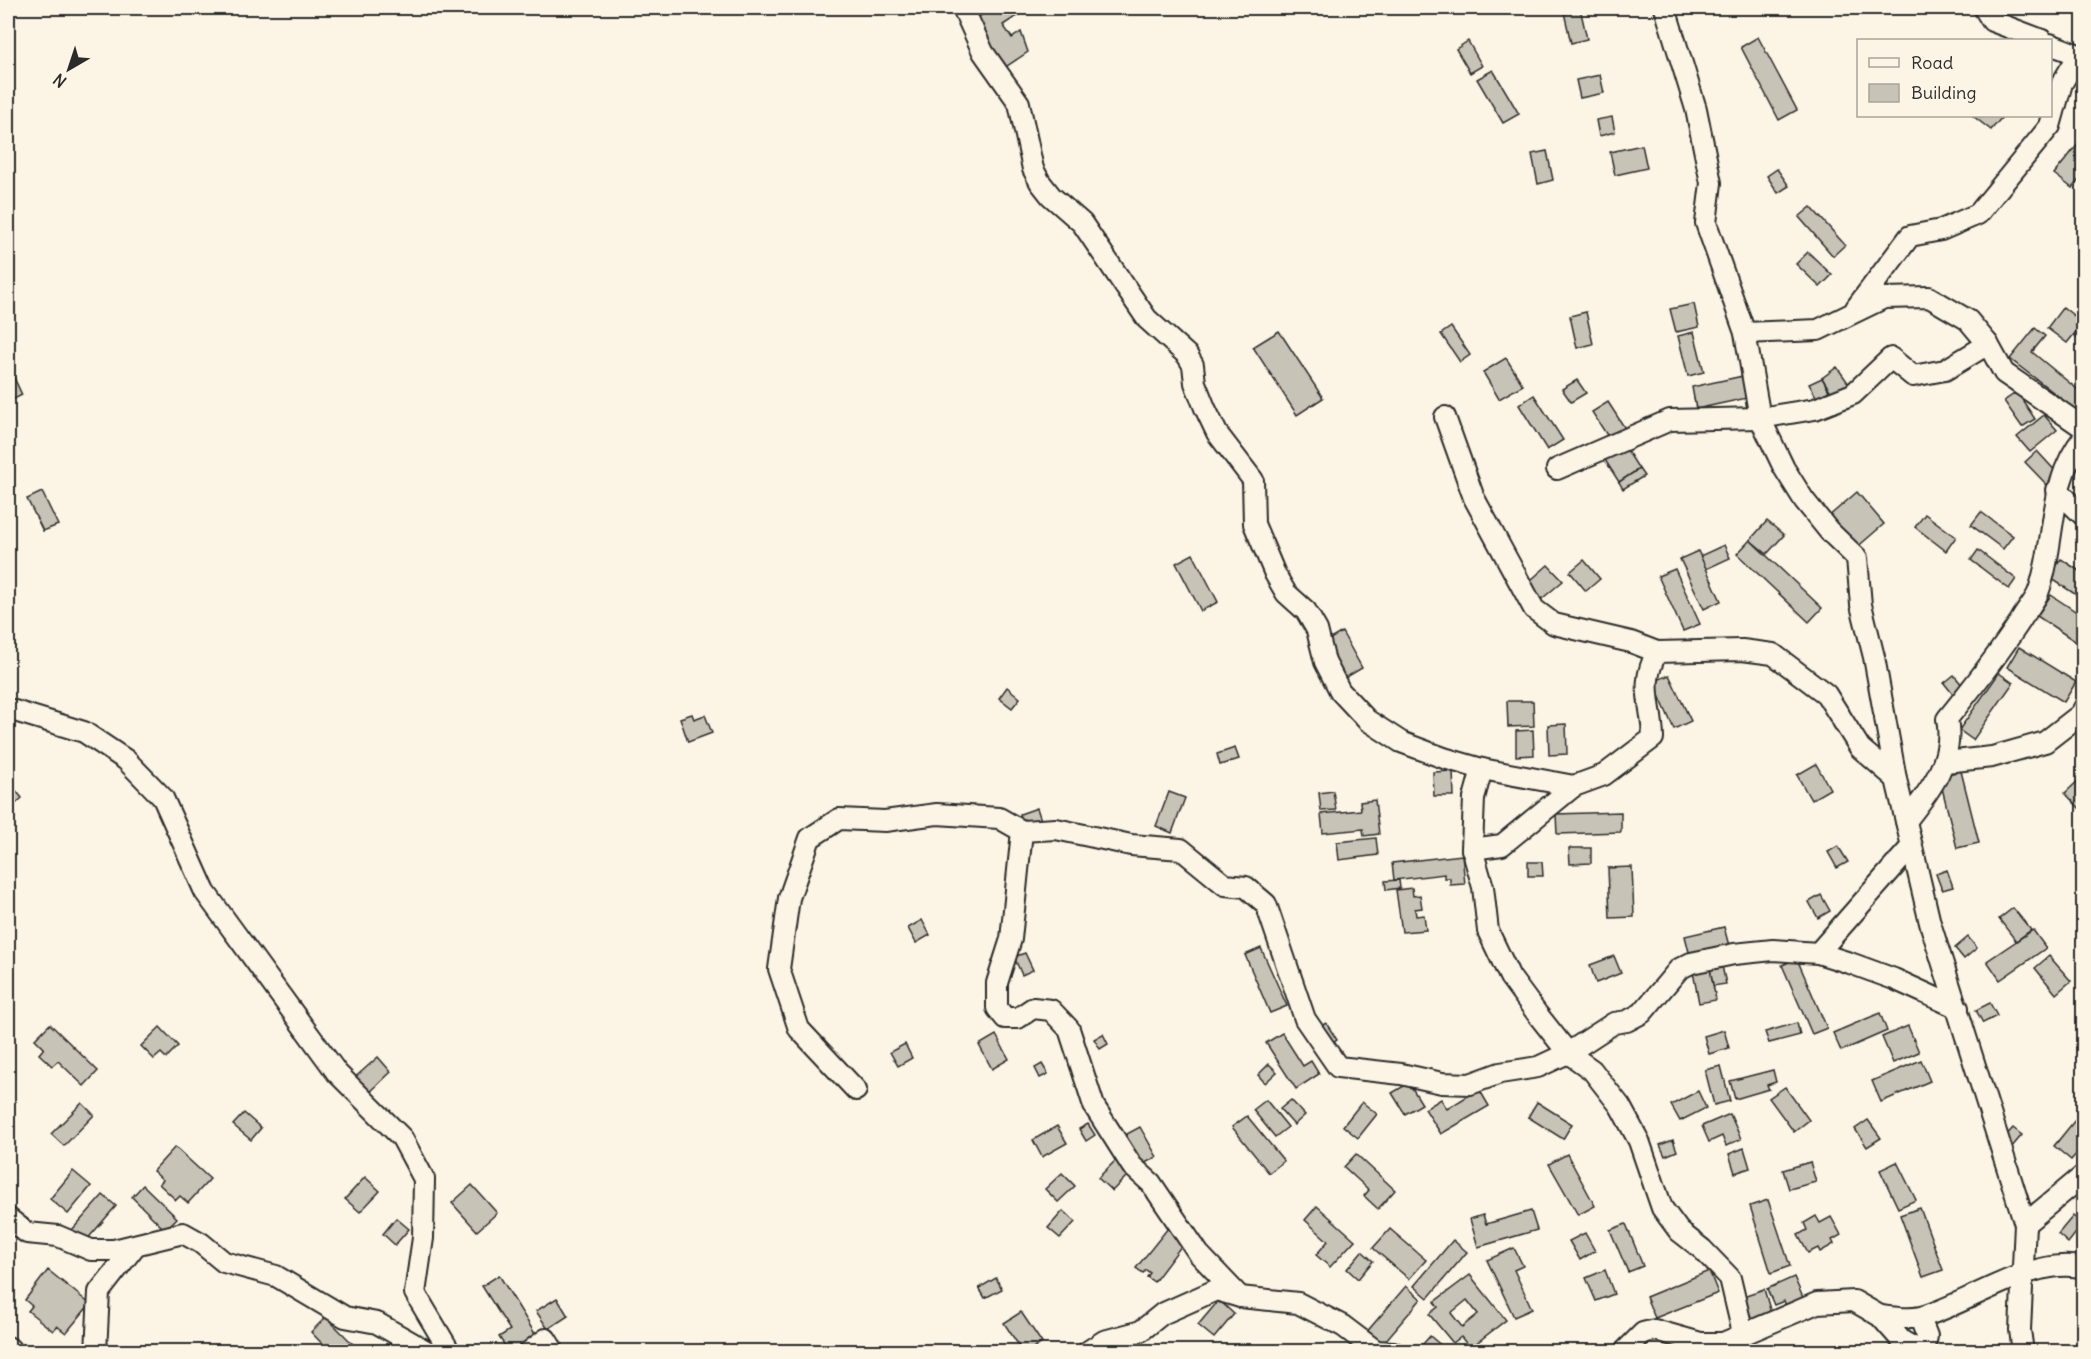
<svg xmlns="http://www.w3.org/2000/svg" width="2091" height="1359" font-family="Delius,sans-serif">
  <style>
    .building { fill: #c8c3b7; stroke: #2b2b2b; stroke-width: 1.5; fill-rule: evenodd }
    .lines { fill: none; stroke-linecap: round; stroke-linejoin: round }
    .minor-casing { stroke: #2b2b2b; stroke-width: 24 }
    .minor { stroke: #fcf5e5; stroke-width: 20 }
  </style>
  <rect width="100%" height="100%" fill="#fcf5e5"/>
  <filter id="ink" filterUnits="userSpaceOnUse"><feTurbulence type="fractalNoise" baseFrequency=".0167" numOctaves="2"/><feDisplacementMap in="SourceGraphic" scale="12" xChannelSelector="R" yChannelSelector="G"/><feConvolveMatrix kernelMatrix="1 2 1 2 8 2 1 2 1" color-interpolation-filters="sRGB"/></filter>
  <g filter="url(#ink)">
    <!-- building -->
    <g class="building">
      <path d="M992 8H1016L1020 14 1003 25 1012 38 1021 32 1028 52 1004 68 972 21Z"/>
      <path d="M1563 8H1580L1587 39 1571 43Z"/>
      <path d="M1758 37 1797 110 1779 120 1741 47Z"/>
      <path d="M1468 41 1482 66 1470 73 1456 49Z"/>
      <path d="M1493 70 1519 114 1503 123 1477 79Z"/>
      <path d="M1600 75 1604 93 1580 98 1576 80Z"/>
      <path d="M1973 116H2003L1991 130Z"/>
      <path d="M1612 117 1615 132 1599 136 1596 120Z"/>
      <path d="M2083 138 2084 174 2072 188 2054 174Z"/>
      <path d="M1642 145 1647 168 1615 175 1610 152Z"/>
      <path d="M1547 151 1553 180 1538 184 1532 154Z"/>
      <path d="M1777 169 1789 186 1778 193 1767 176Z"/>
      <path d="M1811 207 1845 245 1833 256 1799 217Z"/>
      <path d="M1808 252 1832 275 1820 287 1796 264Z"/>
      <path d="M1694 304 1699 327 1676 332 1670 309Z"/>
      <path d="M2063 307 2083 323 2067 343 2047 328Z"/>
      <path d="M1586 312 1593 344 1577 348 1570 316Z"/>
      <path d="M2084 323V343L2074 335Z"/>
      <path d="M1451 327 1470 355 1460 362 1441 334Z"/>
      <path d="M2035 328 2045 336 2032 352 2077 389 2084 381V416L2010 359Z"/>
      <path d="M1279 331 1323 398 1297 415 1253 347Z"/>
      <path d="M1694 332 1704 372 1688 376 1678 336Z"/>
      <path d="M1506 358 1523 385 1499 399 1483 372Z"/>
      <path d="M1837 367 1849 384 1833 395 1822 378Z"/>
      <path d="M11 371 22 395 8 402V373Z"/>
      <path d="M1743 376 1747 398 1696 409 1692 387Z"/>
      <path d="M1822 378 1829 391 1817 398 1809 384Z"/>
      <path d="M1577 380 1586 393 1571 402 1562 389Z"/>
      <path d="M2017 392 2035 419 2022 427 2004 401Z"/>
      <path d="M1534 395 1563 440 1547 450 1519 405Z"/>
      <path d="M1608 402 1628 433 1612 443 1592 412Z"/>
      <path d="M2044 415 2057 430 2030 452 2017 437Z"/>
      <path d="M1625 447 1639 469 1619 482 1605 460Z"/>
      <path d="M2037 451 2059 475 2047 485 2025 462Z"/>
      <path d="M1639 469 1644 476 1623 489 1619 482Z"/>
      <path d="M42 492 58 525 43 531 27 499Z"/>
      <path d="M1857 492 1884 524 1855 549 1828 517Z"/>
      <path d="M1981 512 2013 536 2003 549 1971 525Z"/>
      <path d="M1925 514 1956 537 1946 551 1915 527Z"/>
      <path d="M1767 521 1784 535 1767 554 1750 540Z"/>
      <path d="M1750 540 1822 608 1809 622 1737 554Z"/>
      <path d="M1724 545 1730 558 1706 569 1700 556Z"/>
      <path d="M1978 550 2016 579 2009 589 1971 560Z"/>
      <path d="M1698 551 1721 601 1704 609 1680 559Z"/>
      <path d="M1193 554 1218 602 1201 611 1176 563Z"/>
      <path d="M2061 559 2084 574V600L2049 577Z"/>
      <path d="M1584 560 1600 579 1586 591 1570 572Z"/>
      <path d="M1548 565 1563 581 1537 603 1523 587Z"/>
      <path d="M1675 569 1700 624 1683 631 1658 576Z"/>
      <path d="M2051 595 2084 617V647L2037 616Z"/>
      <path d="M1342 632 1362 668 1345 678 1325 642Z"/>
      <path d="M2019 647 2076 682 2064 702 2007 667Z"/>
      <path d="M1999 673 2013 683 1973 740 1959 730Z"/>
      <path d="M1669 675 1691 721 1674 729 1653 682Z"/>
      <path d="M1954 675 1966 690 1956 698 1944 683Z"/>
      <path d="M1007 687 1020 698 1012 708 999 698Z"/>
      <path d="M1507 701H1533L1534 726 1508 727Z"/>
      <path d="M692 714 694 719 705 715 712 733 688 742 680 718Z"/>
      <path d="M1566 724 1567 754 1549 755 1548 725Z"/>
      <path d="M1533 730 1534 755 1516 756V731Z"/>
      <path d="M1235 748 1239 759 1220 765 1217 754Z"/>
      <path d="M1816 764 1830 789 1811 800 1797 775Z"/>
      <path d="M1453 771 1454 796H1434L1433 772Z"/>
      <path d="M1961 771 1979 843 1957 848 1939 776Z"/>
      <path d="M2082 777 2084 779V813L2065 793Z"/>
      <path d="M8 781 22 798 8 811Z"/>
      <path d="M1333 791 1336 810 1321 811 1319 793Z"/>
      <path d="M1169 792 1185 798 1172 833 1156 826Z"/>
      <path d="M1375 800 1379 834 1364 836 1363 829 1323 833 1321 814 1361 810 1360 802Z"/>
      <path d="M1037 808 1041 820 1024 826 1020 814Z"/>
      <path d="M1621 812V832L1557 834 1556 814Z"/>
      <path d="M1376 838 1378 855 1339 860 1337 842Z"/>
      <path d="M1838 846 1848 862 1837 868 1828 852Z"/>
      <path d="M1569 848H1591V863L1570 864Z"/>
      <path d="M1462 855 1465 884 1450 885V878H1444V874L1394 880 1392 863Z"/>
      <path d="M1528 862H1542L1543 876H1528Z"/>
      <path d="M1632 867 1634 917 1610 918 1608 868Z"/>
      <path d="M1947 870 1953 887 1942 890 1936 874Z"/>
      <path d="M1399 880 1400 888 1386 890 1385 881Z"/>
      <path d="M1412 888 1413 896 1420 895 1422 908 1415 909 1416 916 1424 915 1426 930 1402 932 1396 890Z"/>
      <path d="M1821 895 1830 911 1818 918 1809 902Z"/>
      <path d="M2013 908 2031 930 2016 941 1999 919Z"/>
      <path d="M922 920 930 935 916 943 908 928Z"/>
      <path d="M1724 927 1729 946 1690 956 1685 936Z"/>
      <path d="M2033 930 2046 948 2000 980 1987 961Z"/>
      <path d="M1968 937 1977 948 1964 959 1955 948Z"/>
      <path d="M1261 948 1287 1006 1270 1013 1245 955Z"/>
      <path d="M1025 953 1033 970 1022 975 1014 957Z"/>
      <path d="M1614 956 1621 973 1596 983 1590 965Z"/>
      <path d="M2049 956 2071 981 2056 994 2035 968Z"/>
      <path d="M1797 959 1827 1028 1812 1034 1782 965Z"/>
      <path d="M1722 966 1726 984 1713 986 1710 969Z"/>
      <path d="M1710 969 1716 1000 1699 1003 1693 972Z"/>
      <path d="M1990 1003 1997 1016 1983 1023 1976 1010Z"/>
      <path d="M1880 1013 1887 1031 1841 1051 1833 1033Z"/>
      <path d="M1326 1023 1337 1040 1327 1046 1316 1029Z"/>
      <path d="M1797 1023 1800 1035 1769 1043 1765 1032Z"/>
      <path d="M50 1024 98 1071 84 1086 58 1061 52 1066 39 1054 44 1048 35 1039Z"/>
      <path d="M1908 1026 1919 1052 1893 1063 1882 1037Z"/>
      <path d="M160 1027 178 1046 166 1058 161 1053 154 1059 141 1046Z"/>
      <path d="M1724 1030 1729 1048 1709 1054 1704 1036Z"/>
      <path d="M1282 1033 1303 1066 1311 1061 1319 1074 1296 1089 1266 1043Z"/>
      <path d="M1103 1034 1108 1044 1100 1049 1094 1039Z"/>
      <path d="M996 1035 1009 1059 992 1069 979 1045Z"/>
      <path d="M905 1044 912 1058 898 1066 890 1052Z"/>
      <path d="M378 1057 391 1072 366 1096 351 1081Z"/>
      <path d="M1921 1060 1930 1081 1881 1102 1872 1081Z"/>
      <path d="M1042 1064 1048 1074 1040 1078 1035 1068Z"/>
      <path d="M1269 1064 1277 1072 1265 1083 1258 1075Z"/>
      <path d="M1721 1066 1730 1101 1714 1105 1705 1070Z"/>
      <path d="M1773 1070 1776 1082 1767 1085 1769 1089 1735 1099 1730 1081Z"/>
      <path d="M1409 1083 1422 1104 1405 1114 1392 1093Z"/>
      <path d="M1785 1087 1809 1120 1794 1132 1769 1098Z"/>
      <path d="M1479 1089 1489 1106 1441 1134 1425 1109 1441 1099 1447 1109Z"/>
      <path d="M1698 1091 1706 1108 1680 1121 1671 1105Z"/>
      <path d="M1266 1100 1288 1127 1275 1137 1253 1110Z"/>
      <path d="M1291 1100 1305 1115 1294 1125 1280 1109Z"/>
      <path d="M1362 1102 1377 1114 1358 1138 1343 1126Z"/>
      <path d="M1537 1102 1572 1124 1563 1139 1528 1117Z"/>
      <path d="M82 1103 94 1115 64 1146 51 1134Z"/>
      <path d="M2084 1109V1145L2071 1160 2054 1146Z"/>
      <path d="M244 1113 261 1128 251 1140 233 1125Z"/>
      <path d="M1730 1114 1741 1139 1726 1146 1722 1136 1709 1142 1702 1126Z"/>
      <path d="M1247 1116 1284 1161 1269 1173 1232 1127Z"/>
      <path d="M1868 1120 1881 1138 1867 1147 1855 1129Z"/>
      <path d="M1088 1124 1095 1135 1086 1141 1079 1129Z"/>
      <path d="M1057 1126 1067 1143 1042 1157 1033 1140Z"/>
      <path d="M1140 1127 1157 1157 1141 1165 1125 1135Z"/>
      <path d="M2013 1128 2022 1135 2011 1148 2002 1140Z"/>
      <path d="M1673 1140 1677 1151 1665 1156 1660 1145Z"/>
      <path d="M175 1147 210 1179 188 1203 180 1196 176 1200 159 1184 163 1180 153 1171Z"/>
      <path d="M1744 1148 1750 1168 1735 1173 1729 1154Z"/>
      <path d="M1356 1154 1395 1190 1378 1209 1364 1196 1369 1190 1344 1167Z"/>
      <path d="M1567 1154 1595 1206 1578 1215 1549 1164Z"/>
      <path d="M1116 1160 1130 1173 1112 1191 1098 1178Z"/>
      <path d="M1810 1162 1816 1182 1789 1189 1783 1170Z"/>
      <path d="M1897 1162 1916 1200 1898 1208 1880 1170Z"/>
      <path d="M73 1171 91 1186 68 1214 50 1199Z"/>
      <path d="M1062 1173 1075 1186 1058 1202 1045 1189Z"/>
      <path d="M365 1177 380 1191 360 1212 345 1199Z"/>
      <path d="M143 1185 177 1218 165 1230 132 1197Z"/>
      <path d="M472 1185 497 1213 477 1231 452 1203Z"/>
      <path d="M103 1195 116 1206 85 1242 72 1230Z"/>
      <path d="M1768 1200 1790 1266 1771 1273 1750 1206Z"/>
      <path d="M1317 1206 1355 1240 1330 1267 1316 1255 1328 1241 1305 1220Z"/>
      <path d="M1920 1208 1943 1270 1923 1277 1900 1215Z"/>
      <path d="M1063 1211 1075 1222 1060 1238 1048 1228Z"/>
      <path d="M1531 1211 1537 1230 1478 1247 1470 1219 1483 1215 1486 1224Z"/>
      <path d="M1816 1216 1820 1223 1831 1217 1841 1235 1832 1240 1834 1244 1820 1252 1818 1248 1808 1253 1798 1235 1807 1230 1804 1223Z"/>
      <path d="M2073 1216 2083 1224 2068 1243 2058 1234Z"/>
      <path d="M396 1218 409 1229 395 1245 383 1234Z"/>
      <path d="M1626 1224 1643 1266 1628 1272 1610 1230Z"/>
      <path d="M1168 1228 1185 1241 1154 1282 1147 1277 1150 1273 1146 1270 1143 1273 1136 1268Z"/>
      <path d="M1390 1229 1426 1260 1409 1279 1373 1248Z"/>
      <path d="M1585 1233 1595 1251 1580 1260 1569 1241Z"/>
      <path d="M1453 1240 1467 1252 1428 1298 1414 1286Z"/>
      <path d="M1514 1248 1523 1266 1514 1270 1532 1309 1514 1317 1487 1260Z"/>
      <path d="M1362 1251 1373 1261 1358 1279 1347 1269Z"/>
      <path d="M48 1270 90 1304 66 1333 57 1326 53 1331 28 1311 32 1306 25 1300Z"/>
      <path d="M1605 1270 1614 1294 1596 1301 1586 1278Z"/>
      <path d="M1709 1271 1718 1293 1655 1318 1646 1297Z"/>
      <path d="M499 1275 537 1337 513 1352H509L499 1337 510 1330 482 1286Z"/>
      <path d="M1470 1275 1506 1320 1470 1348 1461 1337 1453 1343 1429 1314 1438 1307 1434 1302ZM1467 1300 1478 1314 1462 1327 1451 1313Z"/>
      <path d="M1794 1277 1804 1300 1787 1307 1784 1301 1774 1305 1767 1289Z"/>
      <path d="M996 1278 1002 1289 985 1298 979 1288Z"/>
      <path d="M1406 1286 1421 1299 1380 1347 1365 1334Z"/>
      <path d="M1764 1289 1771 1313 1748 1321 1740 1297Z"/>
      <path d="M557 1298 568 1316 548 1329 536 1311Z"/>
      <path d="M1219 1300 1234 1314 1214 1338 1198 1325Z"/>
      <path d="M1021 1312 1042 1343 1028 1352H1023L1004 1323Z"/>
      <path d="M326 1317 357 1348 354 1352H330L311 1332Z"/>
      <path d="M1430 1336 1443 1347 1439 1352H1416Z"/>
    </g>
    <g class="lines">
      <!-- minor casing -->
      <g class="minor-casing">
        <g id="minor">
          <path d="M963 8 983 52 1019 103 1033 169 1040 182 1051 196 1082 223 1147 319 1187 355 1193 365 1195 383 1205 408 1217 433 1253 480 1254 524 1275 574 1286 593 1306 611 1317 630 1325 662 1340 691 1367 720 1401 742 1444 758 1482 769 1574 786 1604 775 1653 738C1652 702 1639 686 1657 652L1742 650 1773 654 1826 694 1860 748 1896 779"/>
          <path d="M1665 8 1696 109 1711 183 1706 223 1745 333 1760 418 1784 468 1804 500 1829 531 1857 558 1861 605 1874 657 1896 779 1930 923 2025 1224 2020 1330 2023 1352"/>
          <path d="M1984 8 1992 21 2042 40"/>
          <path d="M2050 44 2084 57"/>
          <path d="M1856 308 1910 236 1941 230 1978 214 2050 126 2062 83 2079 55"/>
          <path d="M1745 333 1818 330 1884 298 1929 297 1968 320 1988 344 2004 373 2084 428"/>
          <path d="M1445 417 1474 498 1534 609 1554 624 1631 642 1657 652"/>
          <path d="M1557 469 1670 420 1760 418 1815 409 1853 394 1891 358 1913 376 1945 370 1988 344"/>
          <path d="M2057 490 2084 516"/>
          <path d="M8 709 84 732 126 760 163 798 205 892 337 1073 402 1138 424 1179 423 1238 415 1293 450 1352"/>
          <path d="M1945 762 1992 757 2045 742 2081 714 2084 708"/>
          <path d="M1482 769 1474 798 1472 849 1483 887 1488 931 1510 977 1538 1015 1568 1053 1592 1070 1620 1106 1639 1141 1662 1208 1679 1231 1702 1249 1730 1278 1743 1333"/>
          <path d="M1906 821C1930 791 1955 759 1947 719 1973 687 1998 655 2021 620 2026 611 2034 602 2038 593 2057 541 2047 482 2084 437"/>
          <path d="M1022 831 1011 939 997 983V1008L1005 1018H1018L1033 1008 1051 1010 1069 1029 1094 1106 1132 1166 1151 1183 1199 1254 1240 1297"/>
          <path d="M1472 849 1502 845 1574 786"/>
          <path d="M1818 953 1912 846"/>
          <path d="M856 1090 799 1029 779 969 789 898 810 838 839 819 885 821 937 814 999 818 1022 831 1056 829 1131 845 1181 849 1225 885 1246 887 1266 904 1305 1019 1338 1067 1401 1074 1442 1083 1470 1084 1500 1073 1538 1067 1568 1053 1614 1023 1627 1021 1642 1013 1679 969 1691 963 1734 954 1773 950 1818 953 1850 963 1894 979 1958 1008"/>
          <path d="M8 1218 27 1233 58 1236 91 1250H114L183 1233 201 1243 224 1262 276 1276 345 1317 377 1323 428 1352"/>
          <path d="M2025 1224 2084 1175"/>
          <path d="M1880 1316C1892 1317 1909 1320 1921 1317 1969 1304 2033 1255 2084 1268"/>
          <path d="M1920 1318 1927 1336 1924 1352"/>
          <path d="M8 1347 13 1352"/>
          <path d="M96 1352 99 1292 135 1246"/>
          <path d="M529 1352 546 1339 554 1352"/>
          <path d="M1087 1352 1104 1341 1141 1331 1162 1314 1216 1290 1240 1297 1298 1303 1343 1326 1376 1351 1393 1352"/>
          <path d="M1624 1352 1643 1333 1655 1330 1701 1343H1723L1817 1303 1854 1301 1880 1316 1902 1341 1921 1352"/>
        </g>
      </g>
      <!-- minor -->
      <use href="#minor" class="minor"/>
    </g>
  </g>
  <!-- margin -->
  <rect width="2091" height="1359" fill="none" stroke="#fcf5e5" stroke-width="30"/>
  <rect x="15" y="15" width="2061" height="1329" fill="none" stroke="#2b2b2b" stroke-width="2" filter="url(#ink)"/>
  <!-- legend -->
  <rect x="1857" y="39" width="195" height="78" fill="#fcf5e5" stroke="#a8a49b" stroke-width="1.5"/>
  <rect x="1869" y="58" width="30" height="9" fill="#fcf5e5" stroke="#a8a49b" stroke-width="1.5"/>
  <text x="1911" y="69" font-size="18" fill="#2b2b2b">Road</text>
  <rect x="1869" y="84" width="30" height="18" fill="#c8c3b7" stroke="#a8a49b" stroke-width="1.5"/>
  <text x="1911" y="99" font-size="18" fill="#2b2b2b">Building</text>
  <!-- north arrow -->
  <g transform="translate(69 69) rotate(219)" stroke="#fcf5e5" stroke-width="4.5" paint-order="stroke">
  <path d="M0-4.5L10 22L0 15L-10 22Z" fill="#2b2b2b"/>
  <text y="-9" font-size="16" font-weight="bold" text-anchor="middle" fill="#2b2b2b">N</text>
  </g>
</svg>
